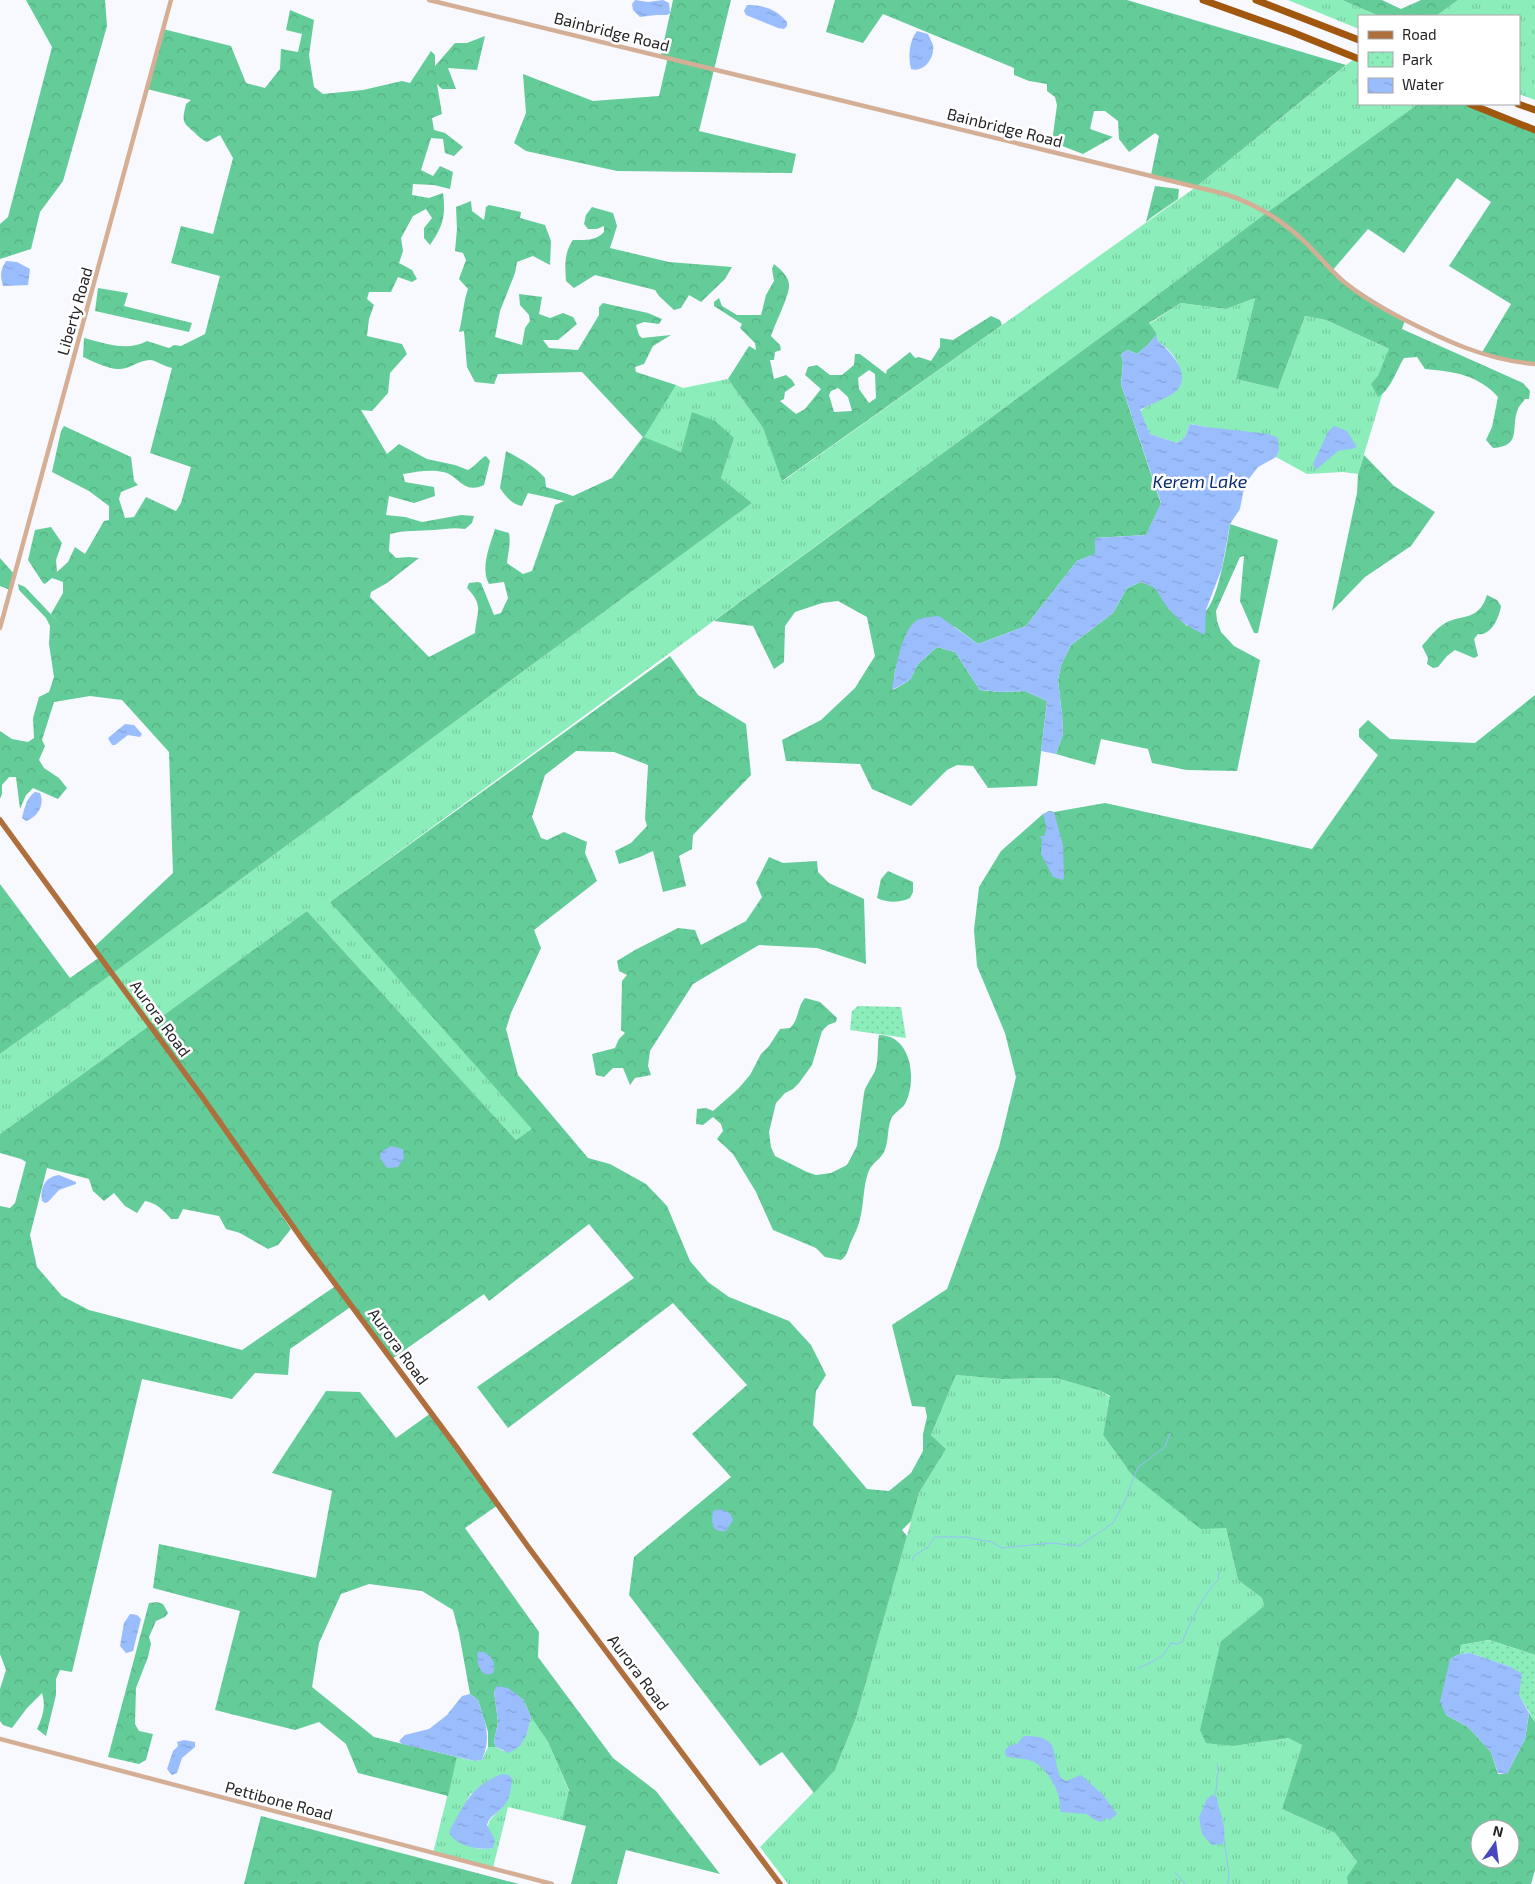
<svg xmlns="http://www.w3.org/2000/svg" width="1535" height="1884" font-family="'Exo 2',sans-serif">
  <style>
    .grass { fill: url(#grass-tufts); fill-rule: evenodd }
    .forest { fill: url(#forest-crowns); fill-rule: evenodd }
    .park { fill: url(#park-dots) }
    .water { fill: url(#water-ripples) }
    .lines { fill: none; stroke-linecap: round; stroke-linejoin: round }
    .stream { stroke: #99bdfd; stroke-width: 1 }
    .tertiary { stroke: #d4af95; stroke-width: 4.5 }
    .primary { stroke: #af6f3c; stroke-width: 5.5 }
    .motorway { stroke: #a1570e; stroke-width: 7 }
    .labels { text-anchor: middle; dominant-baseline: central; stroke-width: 5; stroke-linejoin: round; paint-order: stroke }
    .street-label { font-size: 16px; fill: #252529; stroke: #fff }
    .water-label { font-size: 18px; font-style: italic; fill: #082c6f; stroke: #fff }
  </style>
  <defs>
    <pattern id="grass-tufts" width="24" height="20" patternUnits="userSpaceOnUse" patternTransform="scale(1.25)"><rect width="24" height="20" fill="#8aedba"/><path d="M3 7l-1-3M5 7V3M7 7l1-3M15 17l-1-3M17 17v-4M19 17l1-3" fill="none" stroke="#77cba0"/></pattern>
    <pattern id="forest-crowns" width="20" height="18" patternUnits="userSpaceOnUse" patternTransform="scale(1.25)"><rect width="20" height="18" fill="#63cc98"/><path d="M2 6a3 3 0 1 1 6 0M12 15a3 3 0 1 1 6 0" fill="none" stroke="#56af83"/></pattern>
    <pattern id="park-dots" width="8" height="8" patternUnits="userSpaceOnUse" patternTransform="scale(1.25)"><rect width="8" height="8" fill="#8aedba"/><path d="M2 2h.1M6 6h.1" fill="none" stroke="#77cba0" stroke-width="1.8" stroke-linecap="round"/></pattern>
    <pattern id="water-ripples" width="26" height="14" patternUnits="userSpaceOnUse" patternTransform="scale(1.25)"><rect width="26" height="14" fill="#99bdfd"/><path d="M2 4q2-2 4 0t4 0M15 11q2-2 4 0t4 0" fill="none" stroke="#84a2d9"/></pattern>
  </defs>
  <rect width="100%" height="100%" fill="#f8f8ff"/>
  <!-- grass -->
  <g class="grass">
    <path d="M1288 0H1342L1379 16H1359V29Z"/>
    <path d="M1458 0H1535V100L1519 94V16H1436Z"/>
    <path d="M1355 58 1359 59V104H1418L1266 213 1139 309 330 902 533 1129 516 1140 307 911 0 1134V1054L112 974 752 503 721 478 734 438 681 452 643 437 676 385 683 388 728 379 763 428 783 481 1196 187Z"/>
    <path d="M1255 298 1236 379 1278 389 1305 316 1326 320 1395 352 1358 474 1343 472 1307 474 1276 457 1279 451 1207 427 1190 424 1185 437 1177 443 1150 434 1140 411 1181 383C1181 361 1173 353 1157 340V334L1149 324 1181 303 1226 309Z"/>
    <path d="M956 1375 1001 1379 1056 1378 1101 1391 1110 1397 1103 1435 1132 1475 1159 1496 1226 1528 1238 1580 1262 1598 1264 1606 1221 1641 1234 1746 1288 1738 1302 1745 1282 1809 1335 1833 1373 1884H788L760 1847 835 1770 856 1718 919 1493 946 1449 931 1435Z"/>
    <path d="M531 1717 548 1742 569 1791 562 1820 508 1807 493 1868 433 1853 457 1757 475 1761 482 1760 488 1747H496L503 1751 527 1734ZM471 1793 503 1807C483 1825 487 1823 493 1848 476 1852 462 1844 449 1833Z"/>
  </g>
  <!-- forest -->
  <g class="forest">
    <path d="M26 0H105L107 26 63 181 40 212 31 249 0 259V224L8 217 52 47Z"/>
    <path d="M673 0H731L699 131 796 154 792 173 617 171 526 151 514 143 526 113 523 74 593 101 659 96 668 57 661 55Z"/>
    <path d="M835 0H1127L1346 65 1196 187 1151 175 1159 136 1155 133 1129 152 1119 139 1118 121 1105 111H1094L1090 129 1113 137 1083 154 1052 142 1057 105 1055 97 1047 91V84L1029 81 1014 75V68L883 14 863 43 826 32Z"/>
    <path d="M1342 0H1382L1401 9 1421 0H1458L1436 16H1379Z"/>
    <path d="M290 10 314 20 309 55 314 87 323 94 363 90 402 81 410 83 431 51 435 55V66L455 43H467L485 36 477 70 448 68 456 89H442L437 84 442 114 432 118 434 130 445 133 463 147 454 156 445 153 443 139 431 138 421 170 433 176 440 166 453 172 450 189 434 185 413 184 412 195 429 198 443 193C446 216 443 226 430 245L424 238V228L432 218 426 209 413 216 401 238 403 251 399 263 412 270 417 279 412 282 398 277 391 292H369L367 299 374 305 369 319 367 336 402 344 407 354 390 373 388 393 372 411 361 410 387 454 399 444 427 459 455 465 468 470C476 466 479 459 486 456L490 461 484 485C463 495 459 475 443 472 430 469 416 472 403 474L405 482 434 487 435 496 414 503 389 496 386 515 405 517 422 522 461 515 474 516 472 523 465 529C454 527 445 529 434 530 419 531 405 530 390 534L389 551 396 558 409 557 419 558 387 583 371 592 370 597 429 657 475 633C477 610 484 606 467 588L469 583 478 582 481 583 494 615 501 613 508 598 504 582 489 584C480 568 490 545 495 529L509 533C511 544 508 552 507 563L523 574 532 571 555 505 564 501 528 493 522 506C512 504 505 496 500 488L506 451C521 459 534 466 545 478L546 487 573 496 612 478 643 437 582 372 498 374 494 384 475 382 467 367 464 331 459 332C463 317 463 303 468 289L459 279 466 260 463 253 455 251 457 229 456 207 471 201 472 211 484 220 486 207 489 205 521 212 520 218 545 225 551 241 550 265 533 256 517 262 515 273 500 311 495 337 522 345 525 328 530 321 529 315 520 305 519 294 542 297 539 314 550 318 563 313 573 317 577 324 558 340H543L549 348 578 350 599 315V307L603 303 648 313 662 319 659 324 644 322 636 325 639 335 642 338 671 335 653 346 644 364 635 367 636 372 676 385 644 437 681 452 692 412 715 421 734 438 721 478 752 503 112 974 0 1054V884L70 978 100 957 93 948 173 873 169 752 122 700 90 696 54 702 42 740 45 746 39 760 44 768 59 778 67 788 58 799 33 788 26 795 20 809 16 777H9L2 785V794L0 799V731L12 739 28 742 34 738 33 718 39 697 49 692 54 677 49 644 50 626 46 618 19 590 18 584 25 587 65 629 51 614 63 593V582L52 578 45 584 43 583 28 560 35 530 51 527 62 543 56 560 57 572 68 562 75 547 85 554 104 521 109 520V506L89 491 52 472 61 431 64 426 131 457 134 481 138 485 121 492 119 499 125 518 134 517 146 497 176 511 181 503 191 467 150 453 172 368C165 367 155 360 150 360 139 360 130 369 120 369 110 370 92 361 83 357L84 338C104 343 127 352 147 341L169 348 174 345 181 346 205 334 220 276 171 263 181 226 213 234 233 158 220 135 207 142C201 139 199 137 194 132 182 122 182 121 186 104L191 100 147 89 163 29 231 46 246 83 265 88 280 69 281 49 298 52 302 34 286 30Z"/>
    <path d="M1418 104H1470L1535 130V364L1481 354 1511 304 1449 266 1491 202 1457 178 1404 253 1368 229 1332 271 1342 280 1405 320 1402 329 1523 383 1530 391 1529 399H1525C1523 402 1519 406 1518 409 1510 427 1523 446 1493 448L1486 440 1492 427 1498 397C1479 375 1452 371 1425 369L1417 357 1404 358C1397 369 1390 391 1378 397L1371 384 1378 376 1389 349 1326 320 1305 316 1278 389 1236 379 1255 298 1226 309 1181 303 1149 323 1157 334 1148 345 1137 354 1128 350 1121 354 1123 362 1121 384 1161 504 1146 535 1095 538V554L1077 561 1026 626 978 644 955 627 907 633 895 671 893 690 910 680 918 664 937 647 955 652 980 690 1001 692 1025 691 1047 701 1037 786 988 788 973 766 957 765 947 770 911 806 872 789 860 764 786 761 782 740 821 720 855 688 875 656 867 617 838 601 822 603 795 612 785 626 784 662 774 669 753 626 714 621 1139 309 1266 213Z"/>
    <path d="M1155 186 1179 189 1178 199 1152 217 1146 222Z"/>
    <path d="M592 207 613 213 617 226 610 248 669 262 732 267 725 279 701 302 689 295 681 308 674 310 659 296 655 290 595 275 574 288 566 281C565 265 564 253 573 240 585 240 596 241 604 232V226L597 229H588L584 224 586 215Z"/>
    <path d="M774 264C781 270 790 277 789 287 788 298 775 324 771 336L780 345 781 350 775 352 774 360H770L774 379 786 375 792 380 795 385 785 392 784 399 780 401 796 414 805 409 821 389 805 375 808 367 817 365 830 375H842L854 365 855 354H860L886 374 887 370 910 352 915 358 919 357 931 361 940 347V338L953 340 991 316 1000 320 1002 325 782 481 763 428 728 379 749 346 756 350 755 343 740 328 742 324 714 306V302L719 298 722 306 737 315H761L766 295 774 281 772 269ZM869 370 875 374 876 398 869 403 859 389 858 378ZM838 388 848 397 852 411 834 412 829 395 831 391Z"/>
    <path d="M98 288 128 293 124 306 192 323 189 332 95 311Z"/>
    <path d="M1364 455 1394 486 1435 512 1411 546 1365 577 1332 611 1357 493 1358 474Z"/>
    <path d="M1230 524 1278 540 1258 633H1254L1240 601 1244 556 1240 557 1216 611 1217 621 1221 632 1234 646 1260 660 1237 771 1187 770 1152 763 1148 749 1101 739 1095 765 1056 754 1063 734 1062 715 1058 680 1061 665 1071 645 1113 613 1127 588 1141 582 1155 587 1169 609 1187 626C1193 621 1201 617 1206 611 1219 596 1227 545 1230 524Z"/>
    <path d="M0 558 14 574 10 590 0 586Z"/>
    <path d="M1487 595 1497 600 1501 606C1499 618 1491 636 1478 634L1474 639 1478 656 1474 658 1455 650 1447 656 1438 667 1433 668 1427 664 1428 658 1422 646C1428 639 1434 631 1441 626 1459 612 1478 624 1487 595Z"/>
    <path d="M670 656 698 695 746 724 751 775 693 835 692 849 679 856 686 886 663 892 653 851 640 857 619 864 615 851 631 843 647 826 645 819 648 765 614 752 576 751 545 775 532 817 541 838 547 840 564 832 587 842 585 853 597 881 534 930 541 948 511 1013 506 1029 518 1075 588 1158 610 1164 646 1184 667 1206 690 1261 708 1282 729 1297 789 1321 811 1345 826 1375 816 1391 813 1425 867 1489 889 1491 911 1473 923 1451V1434L927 1417 925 1407 912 1406 892 1325 947 1289 999 1147 1016 1077 1005 1033 977 966 974 930 979 887 1001 851 1043 814 1049 811 1054 812 1105 803 1312 849 1378 755 1359 737V729L1368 720 1390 739 1475 743 1535 695V1655L1489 1640 1461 1645 1460 1654 1450 1659 1446 1715 1468 1727 1491 1752 1498 1774H1507L1525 1739 1529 1713 1535 1722V1870L1531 1884H1348L1347 1877 1357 1862 1335 1833 1282 1809 1302 1745 1288 1738 1234 1746 1206 1743 1200 1730 1221 1641 1264 1606 1262 1598 1238 1580 1226 1528 1201 1529 1132 1475 1103 1435 1110 1396 1101 1391 1056 1378 1001 1379 956 1375 931 1435 946 1449 919 1493 911 1521 902 1530 907 1536 856 1718 835 1770 814 1793 782 1752 760 1766 629 1595 634 1557 731 1477 692 1434 747 1385 673 1303 508 1428 477 1387 634 1278 589 1224 489 1301 484 1294 392 1359 352 1306 290 1349 288 1375 255 1373 232 1399 142 1379 72 1672 60 1670 56 1679V1695L46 1736 37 1729C43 1716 46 1707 42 1693L27 1708 12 1728 3 1725 0 1721V1689L6 1670 0 1654V1206L10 1208 15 1203 26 1162 21 1159 0 1153V1134L307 911 516 1140 532 1129 330 902ZM47 1168 89 1179 93 1191 104 1201 114 1193 125 1206 137 1213 145 1201C157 1203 163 1210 171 1219H178L183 1209 219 1216 226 1229 240 1233 268 1249 278 1245 291 1229 276 1207 278 1205 337 1285 242 1350 89 1310 62 1296 37 1267 30 1235ZM1480 1829H1510V1859H1480Z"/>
    <path d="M769 857 783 863 817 861 818 872 829 883 864 899 866 964 817 948 759 945 693 984 650 1051 648 1066 651 1075 635 1078 630 1085 623 1068H613L604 1077 596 1075 592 1054 615 1048 619 1039 625 1033 621 1030 622 981 627 975 619 971 617 961 635 950 678 928 695 930 701 945 746 921 762 897 756 883Z"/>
    <path d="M888 871 913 882V892L910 898C899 903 888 903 877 898L881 879Z"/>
    <path d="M805 998 820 1002 837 1018 836 1022 828 1025 822 1031 812 1065 799 1083 793 1089 785 1093 776 1103 769 1132 771 1147 775 1156 807 1172 816 1175 831 1173 847 1165 857 1146 864 1093C866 1085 871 1079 875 1071 879 1061 877 1046 879 1035 911 1035 917 1078 906 1102 903 1109 894 1112 891 1119 887 1129 889 1142 884 1152 879 1161 872 1162 868 1173 863 1187 864 1204 860 1219 858 1228 854 1235 850 1244 848 1250 847 1256 841 1260L825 1257 816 1248 773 1230 756 1192 733 1154 717 1139 723 1131 721 1124 713 1117 703 1125 696 1124 697 1109 706 1108 713 1111 738 1089 750 1075 761 1054 769 1046 780 1029 790 1028C799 1020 797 1007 805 998Z"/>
    <path d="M326 1391 360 1392 396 1438 431 1413 498 1505 465 1528 539 1632 538 1657 613 1758 656 1791 720 1874 626 1850 617 1884H571L586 1826 562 1820 569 1790 548 1742 531 1717 523 1699 494 1691 498 1722 494 1742 496 1747H488V1732L478 1700 470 1694 459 1633 453 1610 422 1591 369 1584 341 1594 319 1643 312 1687 374 1737 457 1757 448 1796 358 1773 346 1744 319 1722 295 1730 215 1710 240 1611 153 1588 159 1544 316 1578 332 1491 272 1473Z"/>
    <path d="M157 1602 163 1604 168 1613 165 1617 156 1621 149 1637 151 1644 148 1657 136 1688 135 1724 139 1731 153 1734 146 1760 139 1764 108 1757 149 1603Z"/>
    <path d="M261 1816 519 1884H244Z"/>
  </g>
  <!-- park -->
  <g class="park">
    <path d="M858 1006 901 1007 906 1038 850 1030 852 1011Z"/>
    <path d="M1489 1640 1535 1655V1722L1519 1695 1511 1667 1470 1653 1460 1654 1461 1645Z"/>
  </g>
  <!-- water -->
  <g class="water">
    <path d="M635 0 648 2 663 0 669 3 670 13 667 15H656L640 17 633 10 632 4Z"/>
    <path d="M747 5C764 5 776 9 787 22V26L784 29 778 28 746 15 744 11Z"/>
    <path d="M917 31 928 34C929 37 932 42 933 45 935 58 924 73 911 69 908 57 909 41 917 31Z"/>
    <path d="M6 261 17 262 30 269 28 285 3 286C0 275 0 271 6 261Z"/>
    <path d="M1157 334V340C1170 351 1194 375 1175 392 1170 397 1148 405 1140 410L1150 434 1177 443 1185 437 1190 424 1207 427 1269 434 1278 438 1279 451 1276 457 1258 467 1248 480 1243 493 1240 509 1230 524 1222 568 1206 610 1205 635C1191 628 1178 621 1169 609 1156 594 1162 589 1141 582L1127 588 1113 613 1071 645 1061 665 1058 680 1062 715 1063 734 1056 754 1041 751 1047 701 1025 691 1001 692 980 690 955 652 937 647 918 664 910 680 892 690C895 673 901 627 919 619 925 617 933 617 939 616L978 644 1026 626 1077 561 1095 554V538L1146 535 1161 503 1121 384 1123 362 1121 354 1128 350 1137 354 1148 345Z"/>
    <path d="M1334 426 1347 431 1357 447 1351 449 1338 451 1317 469 1314 467 1313 464 1328 432Z"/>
    <path d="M125 724 134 725 142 734 140 737 128 735 115 745H112L108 738Z"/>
    <path d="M35 792 40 793C45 804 38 817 26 821L22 818C24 809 27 797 35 792Z"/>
    <path d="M1051 811 1054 812 1063 845 1064 877 1063 880 1053 877 1041 854 1042 839 1040 837 1041 836H1044C1048 830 1045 821 1043 814Z"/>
    <path d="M391 1146 403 1149 404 1158 398 1167 387 1168 380 1158 381 1152Z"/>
    <path d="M59 1175 76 1182V1184L59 1190 48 1202 45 1203 42 1201C40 1187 45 1177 59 1175Z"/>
    <path d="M720 1509 730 1513 733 1520 726 1531C712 1533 711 1523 713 1511Z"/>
    <path d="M130 1614 137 1615 141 1619 133 1651 126 1653 120 1646 124 1623Z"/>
    <path d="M484 1652C493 1658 496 1662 493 1673 480 1679 476 1662 478 1652Z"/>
    <path d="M1470 1653 1511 1667 1522 1674 1519 1695 1529 1713 1525 1739 1507 1774 1498 1773 1491 1752 1468 1727 1446 1715 1440 1702 1450 1659 1460 1654Z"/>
    <path d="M497 1686 508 1688 523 1699 531 1717 527 1734 520 1746 509 1753 496 1747 494 1742 498 1722 494 1691Z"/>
    <path d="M470 1694 478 1700C485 1723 492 1736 482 1760L475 1761 402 1744 399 1741 405 1735 429 1729 447 1715 462 1696Z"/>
    <path d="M1024 1736C1063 1735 1050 1755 1061 1778L1066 1781 1081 1775 1103 1795 1117 1814 1110 1820 1106 1818 1101 1822 1093 1819 1087 1814 1061 1812C1059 1807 1060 1802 1059 1797 1055 1783 1044 1764 1029 1760 1022 1758 1014 1759 1006 1756L1005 1750 1011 1745 1017 1744Z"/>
    <path d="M184 1740 195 1742V1747L182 1758 177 1773 172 1775 167 1769 173 1751 178 1746 177 1742Z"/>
    <path d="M502 1774 509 1775 512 1779C511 1789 510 1799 503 1807 498 1813 489 1816 487 1825L495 1840 493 1848C479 1851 457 1846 449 1833L451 1828C467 1800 471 1787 502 1774Z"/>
    <path d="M1212 1795 1217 1797C1219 1813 1228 1827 1223 1844L1212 1845 1202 1834 1199 1817 1207 1799Z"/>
  </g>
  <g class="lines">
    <!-- stream -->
    <g class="stream">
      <path d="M912 1561 914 1556 928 1547 935 1537H965L992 1542 1002 1548 1051 1543 1079 1546 1113 1523 1125 1501 1138 1467 1165 1447 1170 1433"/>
      <path d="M1138 1668C1143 1667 1160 1658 1164 1654 1167 1650 1168 1647 1171 1643L1177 1644 1182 1642C1191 1621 1202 1596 1219 1579L1218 1576 1220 1571"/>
      <path d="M1215 1795C1218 1786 1215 1779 1219 1771L1217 1764"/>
      <path d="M1224 1838 1229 1875 1228 1884"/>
      <path d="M1175 1872 1185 1884"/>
    </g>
    <!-- tertiary -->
    <g class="tertiary">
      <path d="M429 0 1225 194C1256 204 1285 222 1308 245 1320 257 1330 270 1343 281 1361 296 1382 308 1403 319 1446 341 1486 360 1535 364"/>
      <path d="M0 628 171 0"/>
      <path d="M0 1739 552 1884"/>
    </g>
    <!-- primary -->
    <path class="primary" d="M0 820 203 1098 304 1242 455 1445 529 1548 780 1884"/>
    <!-- motorway -->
    <g class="motorway">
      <path d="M1203 0 1292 32 1359 59"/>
      <path d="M1256 0 1359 40"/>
      <path d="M1470 104 1535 130"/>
      <path d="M1518 104 1535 110"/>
    </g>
  </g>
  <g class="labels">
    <!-- street labels -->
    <g class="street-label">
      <text transform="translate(612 31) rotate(14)">Bainbridge Road</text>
      <text transform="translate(1005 127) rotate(14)">Bainbridge Road</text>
      <text transform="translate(74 311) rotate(-74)">Liberty Road</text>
      <text transform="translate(161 1018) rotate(54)">Aurora Road</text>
      <text transform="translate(399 1346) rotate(54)">Aurora Road</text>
      <text transform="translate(639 1672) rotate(53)">Aurora Road</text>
      <text transform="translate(279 1800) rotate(15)">Pettibone Road</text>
    </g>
    <!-- water labels -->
    <g class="water-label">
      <text x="1200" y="481">Kerem Lake</text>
    </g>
  </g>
  <!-- legend -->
  <rect x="1358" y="15" width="162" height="90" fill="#ffffff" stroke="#a8a8a9"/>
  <rect x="1368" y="31" width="25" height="8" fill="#af6f3c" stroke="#a8a8a9"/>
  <text x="1402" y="40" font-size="15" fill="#252529">Road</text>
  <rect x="1368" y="52" width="25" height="15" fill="url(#park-dots)" stroke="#a8a8a9"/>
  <text x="1402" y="65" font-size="15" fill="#252529">Park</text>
  <rect x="1368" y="78" width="25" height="15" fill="url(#water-ripples)" stroke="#a8a8a9"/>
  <text x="1402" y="90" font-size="15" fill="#252529">Water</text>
  <!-- north arrow -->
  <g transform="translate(1495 1844) rotate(14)"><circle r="24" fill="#ffffff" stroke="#a8a8a9"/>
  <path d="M0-4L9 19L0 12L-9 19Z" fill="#4947bd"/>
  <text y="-8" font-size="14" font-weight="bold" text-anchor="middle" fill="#252529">N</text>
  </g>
</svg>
